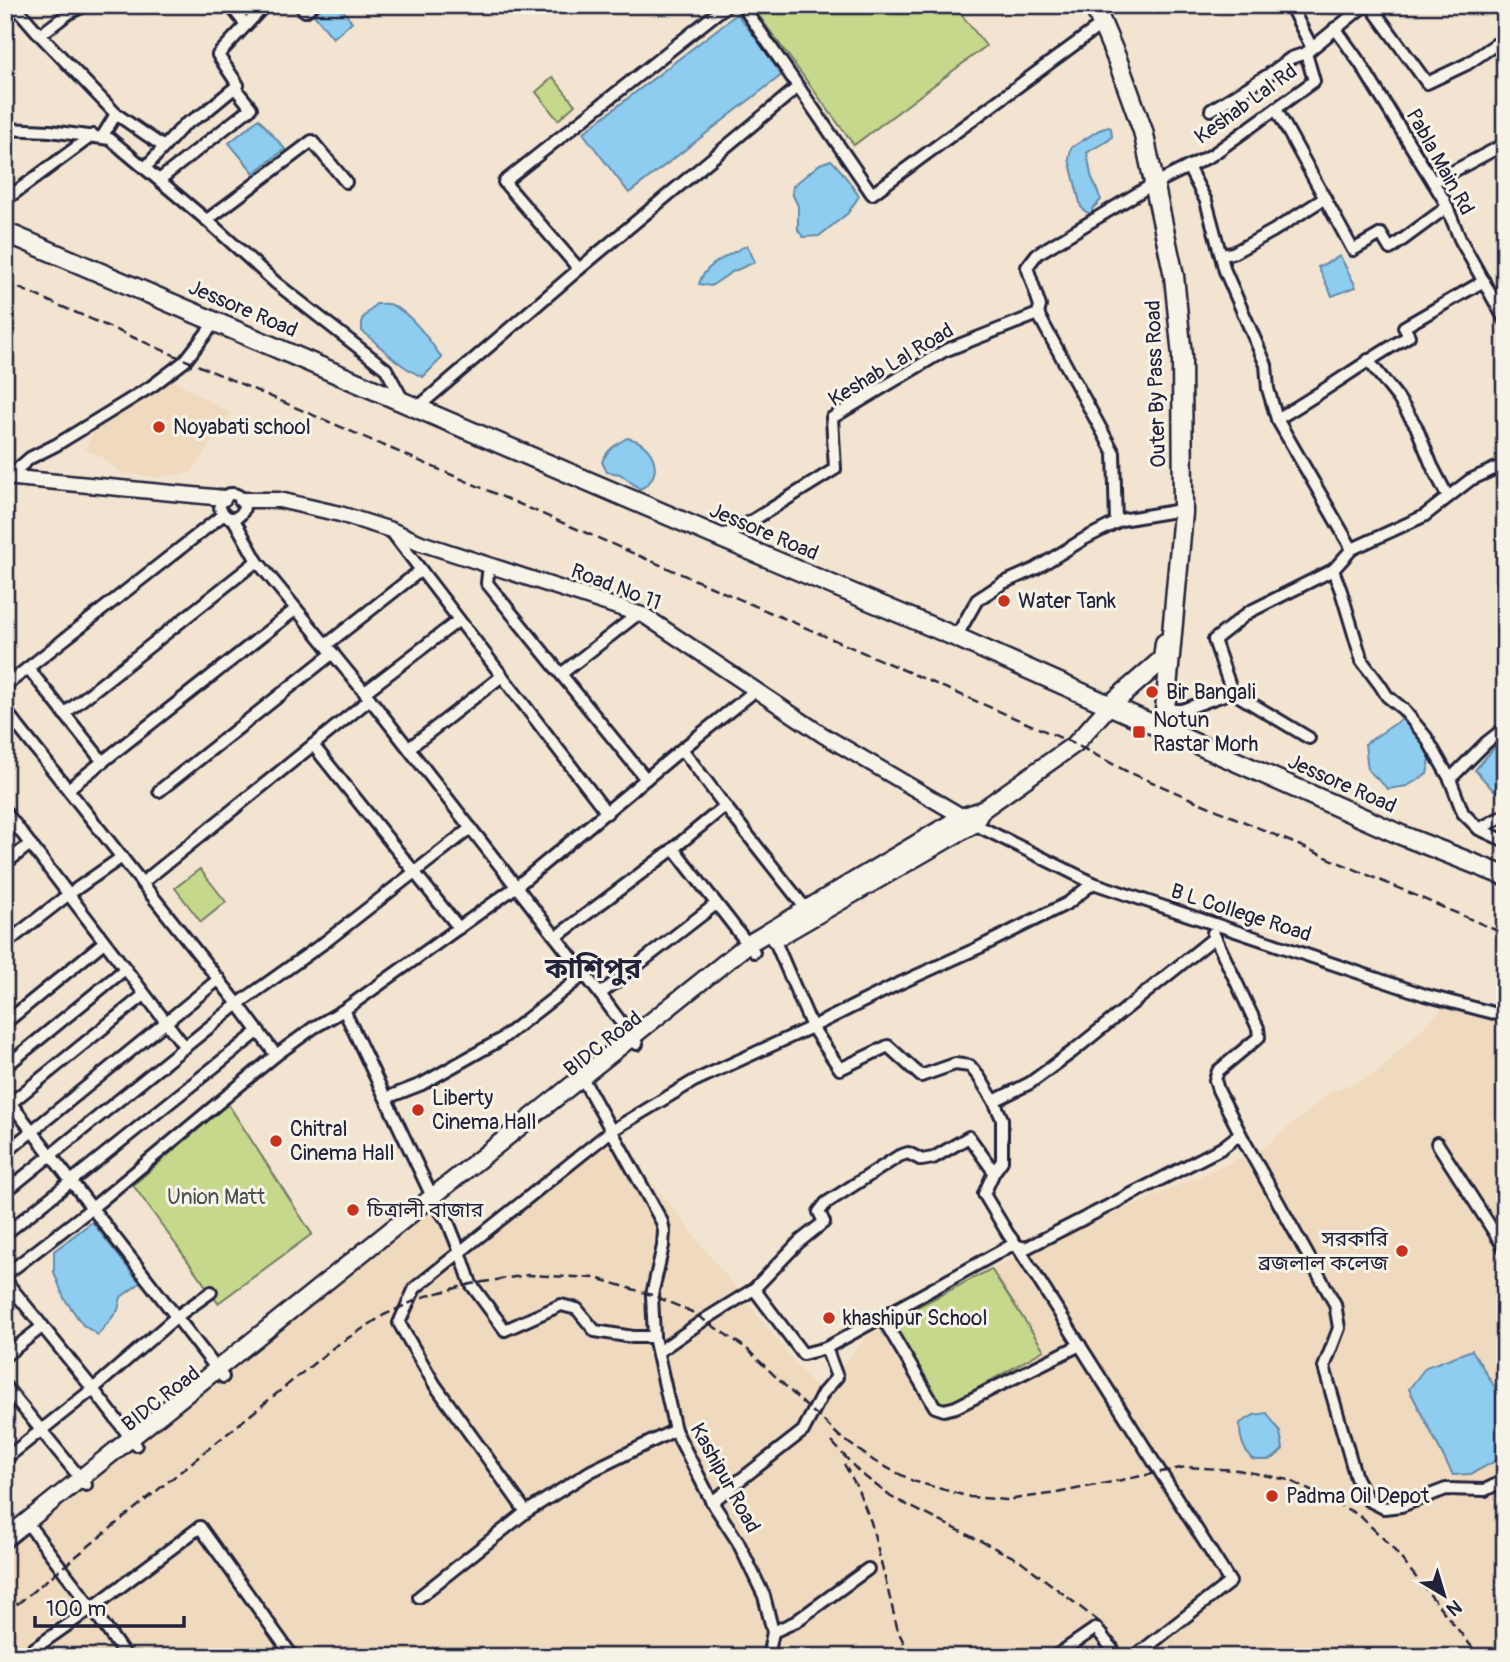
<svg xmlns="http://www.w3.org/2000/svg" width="1510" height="1662" font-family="Pangolin,'Noto Sans Bengali',sans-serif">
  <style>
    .built { fill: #efdabf }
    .green { fill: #c6d88c; stroke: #747d64; stroke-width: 2 }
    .water { fill: #8ecdef; stroke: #6389a7; stroke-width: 2 }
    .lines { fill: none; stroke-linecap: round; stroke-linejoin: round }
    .minor-casing { stroke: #22223b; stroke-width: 16 }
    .tertiary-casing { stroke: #22223b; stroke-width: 19 }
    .secondary-casing { stroke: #22223b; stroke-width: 21 }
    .primary-casing { stroke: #22223b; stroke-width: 23 }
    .trunk-casing { stroke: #22223b; stroke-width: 23 }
    .minor { stroke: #f7f3e8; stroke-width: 10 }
    .tertiary { stroke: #f7f3e8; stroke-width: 14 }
    .secondary { stroke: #f7f3e8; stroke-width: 16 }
    .primary { stroke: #f7f3e8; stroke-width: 18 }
    .trunk { stroke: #f7f3e8; stroke-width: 18 }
    .rail { stroke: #22223b; stroke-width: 2.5; stroke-dasharray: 10 5; stroke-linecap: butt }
    .poi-dot { fill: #c8321e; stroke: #f7f3e8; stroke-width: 2.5 }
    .labels { text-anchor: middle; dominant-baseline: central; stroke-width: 6; stroke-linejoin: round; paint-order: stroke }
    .street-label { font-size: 21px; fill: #22223b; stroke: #f7f3e8 }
    .poi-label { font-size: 21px; fill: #22223b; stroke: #f7f3e8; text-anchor: start }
    .park-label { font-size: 21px; fill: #4b504f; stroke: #f7f3e8 }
    .district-label { font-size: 28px; font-weight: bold; fill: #22223b; stroke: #f7f3e8 }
  </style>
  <rect width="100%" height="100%" fill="#f2e4d0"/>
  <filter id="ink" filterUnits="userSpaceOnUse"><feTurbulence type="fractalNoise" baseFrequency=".0143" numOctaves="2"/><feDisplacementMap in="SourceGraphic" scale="14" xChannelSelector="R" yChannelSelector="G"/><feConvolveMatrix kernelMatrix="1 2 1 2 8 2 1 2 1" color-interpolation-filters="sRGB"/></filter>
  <g filter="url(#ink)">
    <!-- built -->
    <g class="built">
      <path d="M170 378 231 414 191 473 157 477 121 473 102 457 85 449 100 419 132 408Z"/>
      <path d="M1450 1001 1505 1016V1657H5V1549L223 1377 436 1205 460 1252 611 1131 820 1394 882 1317 1263 1148 1330 1093 1377 1073Z"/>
    </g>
    <!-- green -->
    <g class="green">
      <path d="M751 5H954L986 46 854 145Z"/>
      <path d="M553 77 575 105 558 120 536 92Z"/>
      <path d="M200 869 226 902 201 922 175 888Z"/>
      <path d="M228 1104 312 1234 218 1303 133 1185Z"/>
      <path d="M991 1269 1044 1350 953 1402 943 1404 934 1398 890 1321Z"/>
    </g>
    <!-- water -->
    <g class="water">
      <path d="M326 5H339L352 22 333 38 314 15Z"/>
      <path d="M737 14 783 74 629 193 583 133Z"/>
      <path d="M259 119 285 149 254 173 229 143Z"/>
      <path d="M1108 127 1111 128 1112 137C1105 145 1095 146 1087 153L1091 175 1101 200 1092 209 1093 215 1086 212 1081 207 1069 159 1071 148 1099 130Z"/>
      <path d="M831 160C843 171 850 184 859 196L848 213 819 236 803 237 798 230V206L792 193 793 186 820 164Z"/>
      <path d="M747 245 755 262 732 272 711 286 699 284C704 264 730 255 747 245Z"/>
      <path d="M1340 256 1356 287 1332 296 1318 267Z"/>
      <path d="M376 304C381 304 388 303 392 305 412 314 430 341 442 358L423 377C399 367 382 347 362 331V319Z"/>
      <path d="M627 438C652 441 668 475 640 489L620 474 607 472 602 462C607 450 615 445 627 438Z"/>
      <path d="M1405 717 1431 753 1427 774 1407 786 1388 789 1368 770 1365 744Z"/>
      <path d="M1505 735V796L1493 790 1475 770Z"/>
      <path d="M92 1222 140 1283 121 1297 118 1310 98 1335 83 1325 64 1298 54 1272V1251Z"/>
      <path d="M1472 1350 1505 1404V1456L1471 1474 1453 1475 1409 1389 1426 1367Z"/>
      <path d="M1267 1413 1280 1432 1283 1449C1272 1462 1268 1461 1252 1459 1242 1448 1239 1437 1240 1423L1254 1415Z"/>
    </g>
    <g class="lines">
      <!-- minor casing -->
      <g class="minor-casing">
        <g id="minor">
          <path d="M14 5 40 35 116 114 102 137"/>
          <path d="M230 5 246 25"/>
          <path d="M300 5 305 11 313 5"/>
          <path d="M742 5 872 194 1094 30"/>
          <path d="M1290 5 1312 48"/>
          <path d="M1370 5 1427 83 1467 64 1505 38"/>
          <path d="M1335 28 1360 63 1444 200 1460 239 1505 320"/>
          <path d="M40 35 69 13 86 5"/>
          <path d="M1276 109 1353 250 1381 234 1390 249 1447 207"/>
          <path d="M1211 110 1268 75 1291 58 1306 53"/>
          <path d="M116 114 164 147"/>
          <path d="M5 129 50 131 110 139 210 223 276 283 386 369 404 402"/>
          <path d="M1188 167 1206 201 1225 271 1266 365 1268 389 1277 419 1352 549"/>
          <path d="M145 168 184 125 204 113 238 85 218 55 265 5"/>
          <path d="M159 180 251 108 235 88"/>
          <path d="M1433 182 1505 144"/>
          <path d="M5 200 93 135"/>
          <path d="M207 220 312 141 346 182"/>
          <path d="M1221 255 1233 253 1273 231 1325 198"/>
          <path d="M579 269 798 87"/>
          <path d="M1038 314 1114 453 1116 522"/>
          <path d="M1368 360 1398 398 1416 426 1432 466 1448 497"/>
          <path d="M417 408 579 269 504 182 727 5"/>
          <path d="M1277 419C1322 393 1364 362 1409 336L1404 327 1484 281"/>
          <path d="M7 478 30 458 56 445 152 386 185 361 215 322"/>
          <circle cx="232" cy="506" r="12"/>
          <path d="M233 518 257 561 370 699 600 994 637 1044"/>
          <path d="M391 531 607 813"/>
          <path d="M717 535 734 532 835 469 832 418 944 351 1038 314 1040 306 1027 267 1037 254 1148 187 1212 155 1314 81 1306 53 1365 5"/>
          <path d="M489 565 487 583 646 779"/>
          <path d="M1333 570 1341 591 1362 661 1380 685 1387 696 1403 709 1426 737 1450 779 1463 813 1479 829 1505 841"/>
          <path d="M956 637 977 600 1003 583 1035 569 1084 539 1121 520 1175 511"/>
          <path d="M326 645 421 570"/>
          <path d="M28 668 103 762"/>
          <path d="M561 674 638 614"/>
          <path d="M5 686 224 514"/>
          <path d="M365 692 459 620"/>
          <path d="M1232 692 1214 640 1249 612 1333 570 1352 549 1424 516 1470 480 1505 464"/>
          <path d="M5 710 238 1004 276 1055"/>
          <path d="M1165 710H1182L1232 692 1309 738"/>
          <path d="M64 714 257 561"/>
          <path d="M313 745 459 928"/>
          <path d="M409 748 502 676"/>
          <path d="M1450 779 1487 742 1505 728"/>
          <path d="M68 789 296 609"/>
          <path d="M159 791 333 653"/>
          <path d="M725 806 810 914"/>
          <path d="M5 811 185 1047"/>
          <path d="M974 824 1093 883 1425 995 1505 1016"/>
          <path d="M1479 829 1505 815"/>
          <path d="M674 849 754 952"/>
          <path d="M5 864 30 844"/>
          <path d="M142 883 370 699"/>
          <path d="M1213 933 1258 1028 1259 1037 1218 1071 1215 1080 1218 1090 1243 1139"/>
          <path d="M556 937 668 853 725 806 682 749"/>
          <path d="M774 939 812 1027 840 1069 888 1046 921 1076 955 1064 970 1066 979 1077 994 1101 1002 1119V1161L994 1172 984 1194 1008 1234 1017 1246 1230 1582 1134 1657"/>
          <path d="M5 944 69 894 122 857"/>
          <path d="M600 994 716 904"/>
          <path d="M344 1010 436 1205 448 1222 460 1252 471 1284 505 1330 561 1305 577 1309 595 1331 633 1337H654"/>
          <path d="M5 1023 104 942"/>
          <path d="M5 1067 125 969"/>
          <path d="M585 1083 662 1222 664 1231 663 1246 652 1295 654 1337 675 1430 712 1502 738 1542 764 1596 773 1632 768 1657"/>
          <path d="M5 1096 223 1377"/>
          <path d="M386 1098 422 1084 500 1040 585 974"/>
          <path d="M994 1101 1030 1083 1072 1052 1215 937"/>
          <path d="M7 1106 144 995"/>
          <path d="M1437 1143 1505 1249"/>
          <path d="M5 1153 219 979"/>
          <path d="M5 1192 238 1004 325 942 471 828"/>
          <path d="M5 1234 259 1031"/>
          <path d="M5 1275 92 1208 276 1055 313 1028 344 1010 517 886 682 749 756 690"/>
          <path d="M5 1280 93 1389 136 1445"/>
          <path d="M754 1289 803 1354 826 1348"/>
          <path d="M882 1317 935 1407 944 1410 956 1407 1080 1345"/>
          <path d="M658 1352 704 1320 754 1289 799 1242 824 1222 819 1212 826 1203 899 1156 908 1153 922 1160 933 1158 969 1137 994 1172"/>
          <path d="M5 1356 43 1326"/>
          <path d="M5 1386 86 1485"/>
          <path d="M5 1459 93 1389 176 1317 211 1292"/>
          <path d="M712 1502 803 1431 823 1393 837 1377 826 1348 1010 1246H1017L1026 1248 1222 1148 1236 1137 1243 1139 1335 1304 1339 1328 1324 1367 1356 1478 1368 1500 1384 1508 1401 1506 1446 1489 1485 1490 1505 1480"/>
          <path d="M526 1512 435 1385 399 1323 415 1288 611 1131 694 1081 812 1027 896 985 978 948 1068 903 1093 883"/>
          <path d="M31 1528 92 1608 126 1657"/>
          <path d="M419 1597 526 1512 591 1471 675 1430"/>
          <path d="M773 1632 795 1622 868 1569"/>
          <path d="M22 1657 92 1608 200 1527 293 1657"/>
          <path d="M1054 1657 1096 1628 1118 1657"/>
        </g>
      </g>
      <!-- tertiary casing -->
      <g class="tertiary-casing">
        <g id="tertiary">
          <path d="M5 477 224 498"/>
          <path d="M242 500H279L340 514 391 530 421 543 645 616 823 735 968 820"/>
        </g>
      </g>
      <!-- secondary casing -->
      <g class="secondary-casing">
        <g id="secondary">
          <path d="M775 939 974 824 982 810"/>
          <path d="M5 1539 748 944 961 817 982 810 1075 744 1109 706"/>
        </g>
      </g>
      <!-- primary casing -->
      <g class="primary-casing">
        <g id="primary">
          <path d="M1094 5 1117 59 1143 131 1174 276 1182 356 1183 513 1165 710 1166 731"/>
          <path d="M1109 706 1163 659 1165 643"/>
        </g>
      </g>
      <!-- trunk casing -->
      <g class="trunk-casing">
        <path id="trunk" d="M5 232 714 535 956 637 1401 835 1505 876"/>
      </g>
      <!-- minor -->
      <use href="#minor" class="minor"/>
      <!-- tertiary -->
      <use href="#tertiary" class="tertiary"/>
      <!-- secondary -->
      <use href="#secondary" class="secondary"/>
      <!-- primary -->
      <use href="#primary" class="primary"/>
      <!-- trunk -->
      <use href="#trunk" class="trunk"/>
      <!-- rail -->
      <g class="rail">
        <path d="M5 282 1075 744 1124 770 1505 934"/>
        <path d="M832 1442 859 1472 891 1497 1021 1561 1098 1621 1129 1657"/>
        <path d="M844 1464 856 1485 871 1522 898 1631 911 1657"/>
        <path d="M5 1614 334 1347 384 1315 423 1297 471 1284 527 1275 596 1278 652 1295 692 1312 746 1348 808 1408 822 1419 839 1436 874 1461 913 1481 970 1497 1006 1500 1057 1493 1186 1467 1238 1470 1289 1480 1359 1515 1390 1545 1480 1657"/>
      </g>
    </g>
  </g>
  <!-- markers -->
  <g class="poi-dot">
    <circle cx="159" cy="427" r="7"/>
    <circle cx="1004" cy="601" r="7"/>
    <circle cx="1152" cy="692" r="7"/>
    <rect x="1132" y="725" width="14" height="14" rx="3.5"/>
    <circle cx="418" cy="1110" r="7"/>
    <circle cx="276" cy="1141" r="7"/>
    <circle cx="353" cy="1210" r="7"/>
    <circle cx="1402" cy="1251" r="7"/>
    <circle cx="829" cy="1318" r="7"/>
    <circle cx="1272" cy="1496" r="7"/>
  </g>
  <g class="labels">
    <!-- street labels -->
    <g class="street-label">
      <text transform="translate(1246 104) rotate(-36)">Keshab Lal Rd</text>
      <text transform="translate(1440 162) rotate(61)">Pabla Main Rd</text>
      <text transform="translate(243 309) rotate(23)">Jessore Road</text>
      <text transform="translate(891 365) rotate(-31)">Keshab Lal Road</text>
      <text transform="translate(1156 384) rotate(-92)">Outer By Pass Road</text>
      <text transform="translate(764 532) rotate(23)">Jessore Road</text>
      <text transform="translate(616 587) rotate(21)">Road No 11</text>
      <text transform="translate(1342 784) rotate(24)">Jessore Road</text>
      <text transform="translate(1241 913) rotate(18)">B L College Road</text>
      <text transform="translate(603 1044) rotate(-38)">BIDC Road</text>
      <text transform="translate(161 1399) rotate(-38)">BIDC Road</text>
      <text transform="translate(725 1478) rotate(61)">Kashipur Road</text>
    </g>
    <!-- poi labels -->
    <g class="poi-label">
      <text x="173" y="427">Noyabati school</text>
      <text x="1018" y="601">Water Tank</text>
      <text x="1166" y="692">Bir Bangali</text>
      <text x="1153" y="720">Notun<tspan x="1153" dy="24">Rastar Morh</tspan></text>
      <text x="432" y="1098">Liberty<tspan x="432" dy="24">Cinema Hall</tspan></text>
      <text x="290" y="1129">Chitral<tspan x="290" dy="24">Cinema Hall</tspan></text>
      <text x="367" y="1210">চিত্রালী বাজার</text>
      <text x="1388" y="1239" text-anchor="end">সরকারি<tspan x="1388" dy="24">ব্রজলাল কলেজ</tspan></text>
      <text x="843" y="1318">khashipur School</text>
      <text x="1286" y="1496">Padma Oil Depot</text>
    </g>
    <!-- park labels -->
    <g class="park-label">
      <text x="216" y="1197">Union Matt</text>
    </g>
    <!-- district labels -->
    <g class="district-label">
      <text x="593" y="969">কাশিপুর</text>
    </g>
  </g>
  <!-- margin -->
  <rect width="1510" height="1662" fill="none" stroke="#f7f3e8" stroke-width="28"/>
  <rect x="14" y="14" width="1482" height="1634" fill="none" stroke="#22223b" stroke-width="2.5" filter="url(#ink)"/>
  <!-- north arrow -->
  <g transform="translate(1444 1595) rotate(142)" stroke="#f7f3e8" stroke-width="5" paint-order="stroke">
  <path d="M0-5L12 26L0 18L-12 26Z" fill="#22223b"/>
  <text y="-10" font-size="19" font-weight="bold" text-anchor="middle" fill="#22223b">N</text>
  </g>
  <!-- scale -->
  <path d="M35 1616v10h149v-10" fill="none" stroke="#22223b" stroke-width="3.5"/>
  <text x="46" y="1616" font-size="21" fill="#22223b" stroke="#f7f3e8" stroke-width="5" paint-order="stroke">100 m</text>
</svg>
